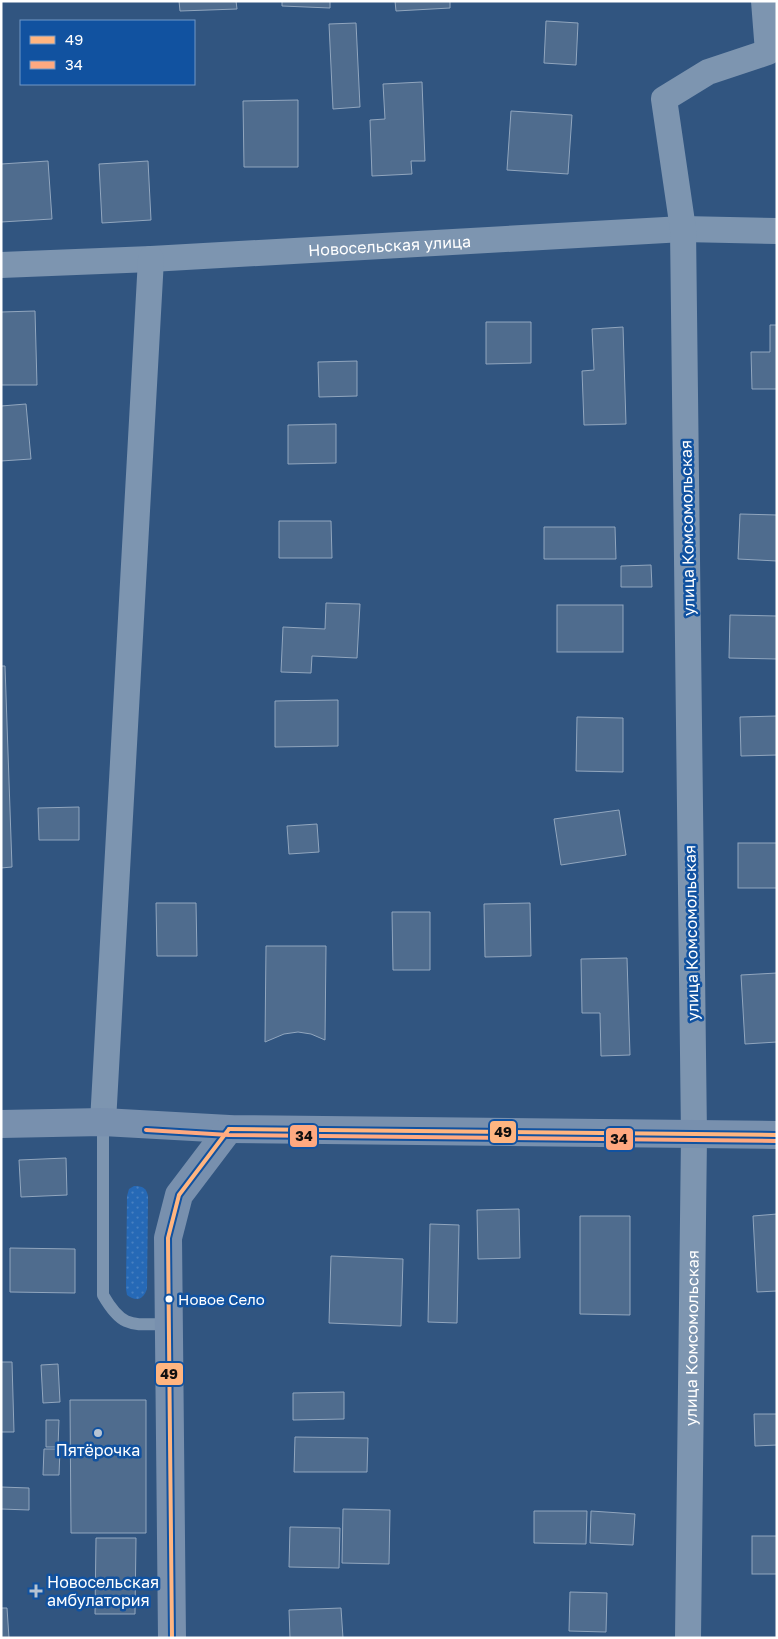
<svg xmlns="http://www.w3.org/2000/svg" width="778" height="1639" font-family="'Golos Text',sans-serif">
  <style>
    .grass { fill: url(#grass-dots) }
    .building { fill: #4f6c8e; stroke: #91a6be }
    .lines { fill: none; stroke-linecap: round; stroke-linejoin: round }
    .lane { stroke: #7d95b0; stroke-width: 12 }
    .street { stroke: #7d95b0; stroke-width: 26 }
    .secondary { stroke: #7890ae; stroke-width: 28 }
    .bus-1-casing { stroke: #1152a0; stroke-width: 8 }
    .bus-2-casing { stroke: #1152a0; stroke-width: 8 }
    .bus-1 { stroke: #ffb580; stroke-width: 4 }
    .bus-2 { stroke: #ffa980; stroke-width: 4 }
    .bus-dot { fill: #fff; stroke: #1152a0; stroke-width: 2 }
    .poi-dot { fill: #b7c4d3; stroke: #1152a0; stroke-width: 2 }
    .labels { text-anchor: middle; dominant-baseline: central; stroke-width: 5; stroke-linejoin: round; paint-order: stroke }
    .bus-label { font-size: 15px; fill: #fff; stroke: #1152a0; text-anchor: start }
    .street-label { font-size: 16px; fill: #fff; stroke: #1152a0 }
    .poi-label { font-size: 16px; fill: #fff; stroke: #1152a0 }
    .line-badge { stroke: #1152a0; stroke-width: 2 }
    .pale-badge-label { font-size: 14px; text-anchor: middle; font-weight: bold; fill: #111 }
  </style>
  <defs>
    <pattern id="grass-dots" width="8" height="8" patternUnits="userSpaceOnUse" patternTransform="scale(1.25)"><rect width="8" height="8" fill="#2669b6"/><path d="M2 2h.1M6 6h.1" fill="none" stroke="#4780c1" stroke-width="1.8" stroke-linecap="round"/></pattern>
  </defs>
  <rect width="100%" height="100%" fill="#315580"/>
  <!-- grass -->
  <path class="grass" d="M134 1186C143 1186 146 1188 148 1196L147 1289C143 1300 136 1302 127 1295L126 1289 127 1196 129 1189Z"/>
  <!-- building -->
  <g class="building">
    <path d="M179 1H236L237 9 180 11Z"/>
    <path d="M282 1H330V8L282 6Z"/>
    <path d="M395 1H450V8L396 11Z"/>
    <path d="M546 21 578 23 576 65 544 63Z"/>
    <path d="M356 23 360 107 333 109 329 24Z"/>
    <path d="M422 82 425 161H411L412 174 372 176 370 120 385 119 383 84Z"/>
    <path d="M298 100V167H244L243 101Z"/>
    <path d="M511 111 572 115 568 174 507 170Z"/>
    <path d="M48 161 52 219 1 222V164Z"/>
    <path d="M148 161 151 220 102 223 99 164Z"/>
    <path d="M35 311 37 385H1V312Z"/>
    <path d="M486 322H531V363L486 364Z"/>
    <path d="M770 325H777V389H752L751 352H770Z"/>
    <path d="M623 327 626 424 584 425 582 371 594 370 592 329Z"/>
    <path d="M357 361V396L319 397 318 362Z"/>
    <path d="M26 404 31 459 1 461V406Z"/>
    <path d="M336 424V463L288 464V425Z"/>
    <path d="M740 514 777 515V561L738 559Z"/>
    <path d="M279 521H331L332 558H279Z"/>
    <path d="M544 527H615L616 559H544Z"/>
    <path d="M651 565 652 587H621V566Z"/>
    <path d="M326 603 360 604 357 658 312 656 311 673 281 672 283 627 325 629Z"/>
    <rect x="557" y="605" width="66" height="47"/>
    <path d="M730 615 777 616V659L729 658Z"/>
    <path d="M1 666H5L12 867 1 868Z"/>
    <path d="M338 700V746L275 747V701Z"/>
    <path d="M777 716V755L741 756 740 717Z"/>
    <path d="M577 717 623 718V772L576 771Z"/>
    <path d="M79 807V840H39L38 808Z"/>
    <path d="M619 810 626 855 561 865 554 819Z"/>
    <path d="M317 824 319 852 289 854 287 826Z"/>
    <rect x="738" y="843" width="39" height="45"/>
    <path d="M156 903H196L197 956H157Z"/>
    <path d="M530 903 531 956 485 957 484 904Z"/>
    <path d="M392 912H430V970H393Z"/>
    <path d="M266 946H326L325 1040 311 1034 298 1032 284 1034 265 1042Z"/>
    <path d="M627 958 630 1055 601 1056 600 1013H582L581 959Z"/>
    <path d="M777 973V1042L745 1044 741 975Z"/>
    <path d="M66 1158 67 1195 21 1197 19 1160Z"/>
    <path d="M519 1209 520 1258 478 1259 477 1210Z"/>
    <path d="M777 1214V1291L757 1292 753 1216Z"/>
    <path d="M580 1216H630V1315L580 1314Z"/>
    <path d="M430 1224 459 1225 457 1323 428 1322Z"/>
    <path d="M10 1248 75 1249V1293L10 1292Z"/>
    <path d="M331 1256 403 1259 401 1326 329 1323Z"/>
    <path d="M1 1362H12L14 1432H1Z"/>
    <path d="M58 1364 60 1402 43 1403 41 1365Z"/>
    <path d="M344 1392V1419L293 1420V1393Z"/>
    <path d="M70 1400H146V1533H71Z"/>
    <path d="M754 1414H777V1445L755 1446Z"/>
    <path d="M46 1420H59L58 1447H46Z"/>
    <path d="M295 1437 368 1438 367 1472H294Z"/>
    <path d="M44 1449H60L59 1475H43Z"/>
    <path d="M1 1487 29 1488V1510L1 1509Z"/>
    <path d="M343 1509 390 1510 389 1564 342 1563Z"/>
    <path d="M534 1511H587L586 1544 534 1543Z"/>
    <path d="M591 1511 635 1514 633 1545 590 1543Z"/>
    <path d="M290 1527 340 1528 339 1568 289 1567Z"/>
    <rect x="752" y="1536" width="25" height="38"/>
    <path d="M96 1538H136L135 1614H95Z"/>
    <path d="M570 1592 607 1593 606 1632 569 1631Z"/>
    <path d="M1 1608H7L9 1638H1Z"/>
    <path d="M341 1608 343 1638H290L289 1610Z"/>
  </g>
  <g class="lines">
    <!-- lane -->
    <path class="lane" d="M103 1122V1295C123 1330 133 1324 169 1324"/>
    <!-- street -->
    <g class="street">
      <path id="s1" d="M1 265 151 259 683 229 777 231"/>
      <path d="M103 1122 151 259"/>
      <path id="s2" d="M688 1638 694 1136 683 229 664 99 708 72 768 52 764 1"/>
    </g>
    <!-- secondary -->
    <g class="secondary">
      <path d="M1 1124 103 1122 229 1129 777 1135"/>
      <path d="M172 1638 168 1238 179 1195 229 1129"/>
    </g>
    <!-- bus-1 casing -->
    <g class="bus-1-casing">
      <g id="bus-1">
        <path d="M229 1129 777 1135"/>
        <path d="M172 1638 168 1238 179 1195 229 1129"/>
      </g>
    </g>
    <!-- bus-2 casing -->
    <g class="bus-2-casing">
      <path id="bus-2" d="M146 1130 229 1135 777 1141"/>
    </g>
    <!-- bus-1 -->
    <use href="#bus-1" class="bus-1"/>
    <!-- bus-2 -->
    <use href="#bus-2" class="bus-2"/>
  </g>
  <!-- markers -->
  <circle class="bus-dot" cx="169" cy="1299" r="4.5"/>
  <g class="poi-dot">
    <circle cx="98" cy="1433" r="5"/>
    <path d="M33.5 1583.5h5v5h5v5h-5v5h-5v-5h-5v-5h5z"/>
  </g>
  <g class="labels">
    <!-- bus labels -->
    <g class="bus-label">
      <text x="178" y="1299">Новое Село</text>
    </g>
    <!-- street labels -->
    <g class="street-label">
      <text stroke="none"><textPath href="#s1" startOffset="389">Новосельская улица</textPath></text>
      <text transform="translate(687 528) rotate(-91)">улица Комсомольская</text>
      <text transform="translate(691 933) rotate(-91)">улица Комсомольская</text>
      <text stroke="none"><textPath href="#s2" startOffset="300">улица Комсомольская</textPath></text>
    </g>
    <!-- poi labels -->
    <g class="poi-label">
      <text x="98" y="1450">Пятёрочка</text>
      <text x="47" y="1582" text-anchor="start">Новосельская<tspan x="47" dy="18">амбулатория</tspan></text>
    </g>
  </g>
  <g class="line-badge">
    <rect x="489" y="1120" width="28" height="24" rx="5" fill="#ffb580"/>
    <rect x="289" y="1124" width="29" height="24" rx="5" fill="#ffa980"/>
    <rect x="605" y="1127" width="29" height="24" rx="5" fill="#ffa980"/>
    <rect x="155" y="1362" width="29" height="24" rx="5" fill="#ffb580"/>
  </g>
  <g class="pale-badge-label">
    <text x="503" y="1137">49</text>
    <text x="304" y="1141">34</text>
    <text x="619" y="1144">34</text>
    <text x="169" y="1379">49</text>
  </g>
  <!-- border -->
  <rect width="778" height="1639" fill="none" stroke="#ffffff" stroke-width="5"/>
  <!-- legend -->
  <rect x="20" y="20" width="175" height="65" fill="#1152a0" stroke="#7097c6"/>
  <rect x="30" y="36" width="25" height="8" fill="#ffb580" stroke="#7097c6"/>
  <text x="65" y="45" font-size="15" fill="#ffffff">49</text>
  <rect x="30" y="61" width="25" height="8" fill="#ffa980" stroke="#7097c6"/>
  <text x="65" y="70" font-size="15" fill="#ffffff">34</text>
</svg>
